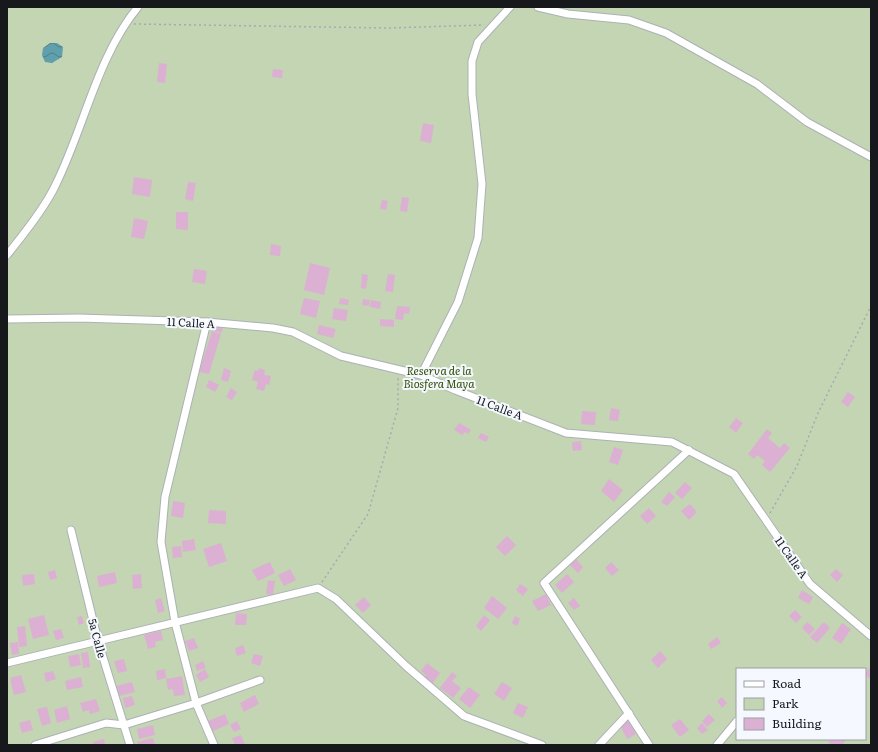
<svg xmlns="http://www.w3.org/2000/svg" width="878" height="752" font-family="Literata,serif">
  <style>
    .green { fill: #c3d5b2; fill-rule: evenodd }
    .water { fill: url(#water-waves) }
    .building { fill: #dcb0d3 }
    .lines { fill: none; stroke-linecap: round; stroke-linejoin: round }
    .minor-casing { stroke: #acb1b7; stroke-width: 9 }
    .path { stroke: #a6aab0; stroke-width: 1.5; stroke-dasharray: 2 3; stroke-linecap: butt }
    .minor { stroke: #fff; stroke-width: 7 }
    .labels { text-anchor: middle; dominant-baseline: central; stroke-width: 4; stroke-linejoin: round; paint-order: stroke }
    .street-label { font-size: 11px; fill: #17181b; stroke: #f5f9ff }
    .park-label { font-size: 11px; font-style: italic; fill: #314c04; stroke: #f5f9ff }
  </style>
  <defs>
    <pattern id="water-waves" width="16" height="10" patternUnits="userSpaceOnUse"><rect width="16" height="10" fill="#60a0ac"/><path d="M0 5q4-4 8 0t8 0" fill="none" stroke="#4e818b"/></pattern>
  </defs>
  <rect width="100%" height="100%" fill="#e7ecf3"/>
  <!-- green -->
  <path class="green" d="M7 7H871V745H7ZM737 669H865V739H737Z"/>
  <!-- water -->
  <path class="water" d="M50 43H57L63 47 62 57 52 63 45 62 42 55 43 48Z"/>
  <!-- building -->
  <g class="building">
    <path d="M159 63 167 64 165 83 157 82Z"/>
    <path d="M273 69 283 70 282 78 272 77Z"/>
    <path d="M423 123 434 125 431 143 420 141Z"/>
    <path d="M134 177 152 180 150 197 132 194Z"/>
    <path d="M188 182 196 183 193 201 185 199Z"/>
    <path d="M402 197 409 198 407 212 400 211Z"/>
    <path d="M382 200 388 201 386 210 380 209Z"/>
    <path d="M176 212H188V230L176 229Z"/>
    <path d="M134 218 148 221 144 239 131 237Z"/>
    <path d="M271 244 281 246 280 256 270 255Z"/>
    <path d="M310 263 330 268 324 295 304 290Z"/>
    <path d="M194 269 207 271 205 284 192 282Z"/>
    <path d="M362 274 368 275 366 289 361 288Z"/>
    <path d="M388 274 395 275 393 292 385 291Z"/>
    <path d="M304 298 320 301 316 318 300 314Z"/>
    <path d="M340 298 349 300 348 305 339 304Z"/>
    <path d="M363 299 370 300 369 306 362 305Z"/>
    <path d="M371 300 381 302 380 309 370 307Z"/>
    <path d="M397 306 410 307 409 314 404 313 403 320 395 319Z"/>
    <path d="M334 308 348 310 346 321 332 319Z"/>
    <path d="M380 319 394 320V327L380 326Z"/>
    <path d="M213 325 223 328 221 333 212 330Z"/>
    <path d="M319 325 336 329 333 338 317 334Z"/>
    <path d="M212 331 221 334 209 374 199 372Z"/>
    <path d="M224 368 231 371 228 382 221 380Z"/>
    <path d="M259 368 265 370 264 375 271 376 269 385 266 384 264 391 256 389 258 382 252 380 255 370 258 371Z"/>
    <path d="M209 380 219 385 215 392 206 387Z"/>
    <path d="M231 388 237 392 232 400 226 397Z"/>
    <path d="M848 392 855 397 848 407 841 402Z"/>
    <path d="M611 408 620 410 618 421 609 420Z"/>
    <path d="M582 411 596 412 595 425 581 424Z"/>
    <path d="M736 418 743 423 736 433 729 427Z"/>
    <path d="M459 423 471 430 468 434 465 432 462 435 454 430Z"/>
    <path d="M767 429 772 433 768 438 780 448 784 443 790 448 770 472 762 465 765 461 757 455 754 459 748 454Z"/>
    <path d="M481 433 489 437 486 442 478 438Z"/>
    <path d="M581 441 582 450 573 451 572 442Z"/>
    <path d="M614 447 623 450 618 465 609 462Z"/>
    <path d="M609 479 623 490 614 502 601 491Z"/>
    <path d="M685 482 692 488 682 499 675 493Z"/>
    <path d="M669 492 675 497 667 506 661 502Z"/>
    <path d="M173 501 185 503 183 518 171 516Z"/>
    <path d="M690 504 697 512 689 520 681 511Z"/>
    <path d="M649 508 656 516 647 524 640 516Z"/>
    <path d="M209 510 226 511V524L208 523Z"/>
    <path d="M507 536 516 545 505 556 496 547Z"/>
    <path d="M194 539 196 550 183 552 182 541Z"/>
    <path d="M221 543 227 561 209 567 203 549Z"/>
    <path d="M181 546 182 557 173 558 172 547Z"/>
    <path d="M576 559 583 567 578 573 570 565Z"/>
    <path d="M270 562 275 573 258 581 252 570Z"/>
    <path d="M611 562 619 570 612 576 605 568Z"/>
    <path d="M290 569 296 580 284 586 278 575Z"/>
    <path d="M836 569 843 575 837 582 830 575Z"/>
    <path d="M55 570 57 578 50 580 48 572Z"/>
    <path d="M115 572 117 583 99 587 97 576Z"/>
    <path d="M34 574 35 584 23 586 22 575Z"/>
    <path d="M141 574 142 588 133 589 132 575Z"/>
    <path d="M567 574 574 582 562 593 555 585Z"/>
    <path d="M268 580 275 581 273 595 266 594Z"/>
    <path d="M520 584 528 589 523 596 516 590Z"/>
    <path d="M802 590 813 597 809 604 798 598Z"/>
    <path d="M546 594 551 605 538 611 532 601Z"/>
    <path d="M492 596 507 608 498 619 484 608Z"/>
    <path d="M364 597 371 605 363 613 355 605Z"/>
    <path d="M161 598 165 611 158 613 155 600Z"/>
    <path d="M574 598 580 606 574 610 568 603Z"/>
    <path d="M795 610 802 617 796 623 789 616Z"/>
    <path d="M236 613 247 614 246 625H235Z"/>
    <path d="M44 615 49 635 33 639 28 619Z"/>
    <path d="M484 615 490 620 481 631 476 626Z"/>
    <path d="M82 616 84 623 79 625 77 617Z"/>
    <path d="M515 616 520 619 517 626 512 623Z"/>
    <path d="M807 622 815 629 809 635 802 628Z"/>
    <path d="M824 622 830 628 817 643 810 637Z"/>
    <path d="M842 623 851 629 841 644 832 638Z"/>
    <path d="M25 626 27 646 19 647 17 627Z"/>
    <path d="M61 629 64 638 56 640 53 631Z"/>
    <path d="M161 631 163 640 155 642 156 647 148 649 144 635Z"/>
    <path d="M717 637 721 643 711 649 708 644Z"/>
    <path d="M194 638 198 648 189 651 185 641Z"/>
    <path d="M18 642 19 654 12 655 10 643Z"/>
    <path d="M243 645 246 653 237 656 235 648Z"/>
    <path d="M660 651 667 659 658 668 651 660Z"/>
    <path d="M88 652 90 667 83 668 81 653Z"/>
    <path d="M79 654 81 665 70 667 68 656Z"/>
    <path d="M254 654 263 656 260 666 251 663Z"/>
    <path d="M124 659 127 671 118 673 114 661Z"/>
    <path d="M203 661 206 668 197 671 195 665Z"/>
    <path d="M427 663 440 673 432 684 424 677 426 675 421 671Z"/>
    <path d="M869 668 871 669V679L865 675Z"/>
    <path d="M165 669 166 678 157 680 156 671Z"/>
    <path d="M205 669 209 677 200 682 196 675Z"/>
    <path d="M53 671 56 679 46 682 44 673Z"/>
    <path d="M452 672 457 676 452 681 461 688 453 698 440 688Z"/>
    <path d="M21 675 26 692 14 695 10 678Z"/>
    <path d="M182 676 185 695 174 696 173 689 168 690 166 679Z"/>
    <path d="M81 677 83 687 67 690 65 681Z"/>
    <path d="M132 682 135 692 119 696 116 686Z"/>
    <path d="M502 682 512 688 504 701 494 694Z"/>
    <path d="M469 687 480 695 470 708 459 699Z"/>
    <path d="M255 695 259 704 244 712 240 703Z"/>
    <path d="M132 696 135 705 125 708 123 698Z"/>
    <path d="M722 697 727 703 722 708 717 701Z"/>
    <path d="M96 699 100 711 90 714 89 710 83 712 80 703Z"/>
    <path d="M518 703 528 707 523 718 513 713Z"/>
    <path d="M67 706 70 719 57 723 54 710Z"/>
    <path d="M47 707 51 723 42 726 37 709Z"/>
    <path d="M225 714 229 724 213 731 208 721Z"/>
    <path d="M709 714 715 720 707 727 702 721Z"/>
    <path d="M680 719 689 730 680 737 671 725Z"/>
    <path d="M30 720 33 730 22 733 19 723Z"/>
    <path d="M628 720 636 734 627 739 620 725Z"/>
    <path d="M237 721 241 729 234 732 230 725Z"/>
    <path d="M702 723 708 730 702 734 697 728Z"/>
    <path d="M153 725 155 735 139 739 137 729Z"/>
    <path d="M241 735 245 745H235L232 738Z"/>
    <path d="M153 738 155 745H138L137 742Z"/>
    <path d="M104 739 105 745H93V742Z"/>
    <path d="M831 739H847L842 745H832L828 742Z"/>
  </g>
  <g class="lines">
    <!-- minor casing -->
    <g class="minor-casing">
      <g id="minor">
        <path d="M538 7 568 14 629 20 666 33 757 84 807 122 871 157"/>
        <path d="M7 255C23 235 47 205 57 182 84 127 98 55 138 7"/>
        <path d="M7 319 79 318 207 322 273 328 293 332 341 356 421 375 455 390 566 433 672 442 734 474 810 584 871 636"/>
        <path d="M207 322 165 497 161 542 175 622 196 703 214 745"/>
        <path d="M421 375 458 302 478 238 482 184 472 94V61L478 42 510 7"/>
        <path d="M71 530 98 641 130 745"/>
        <path d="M7 663 318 588 336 599 406 666 464 716 542 745"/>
        <path d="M35 745 106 723 124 725 196 703 260 680"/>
        <path d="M599 745 629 713"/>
        <path d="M649 745 544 583 689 450"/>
        <path d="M717 745 737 721"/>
      </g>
    </g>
    <!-- path -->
    <g class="path">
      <path d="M134 24 389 28 484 25"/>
      <path d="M770 513 797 466 818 413 871 306"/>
      <path d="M322 582 368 514 398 408V378"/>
    </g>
    <!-- minor -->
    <use href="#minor" class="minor"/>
  </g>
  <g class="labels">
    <!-- street labels -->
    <g class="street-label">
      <text transform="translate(191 322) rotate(3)">11 Calle A</text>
      <text transform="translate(500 407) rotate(21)">11 Calle A</text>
      <text transform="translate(792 557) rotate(55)">11 Calle A</text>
      <text transform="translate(98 638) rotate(75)">5a Calle</text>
    </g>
    <!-- park labels -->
    <g class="park-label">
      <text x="439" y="370">Reserva de la<tspan x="439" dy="13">Biosfera Maya</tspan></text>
    </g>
  </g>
  <!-- border -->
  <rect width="878" height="752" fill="none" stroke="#17181b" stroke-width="16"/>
  <!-- legend -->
  <rect x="736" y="668" width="130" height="72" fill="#f5f9ff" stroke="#9c9fa4"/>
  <rect x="744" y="681" width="20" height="6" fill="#ffffff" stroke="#9c9fa4"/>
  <text x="772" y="688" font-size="12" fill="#17181b">Road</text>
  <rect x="744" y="698" width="20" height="12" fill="#c3d5b2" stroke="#9c9fa4"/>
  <text x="772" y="708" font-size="12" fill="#17181b">Park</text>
  <rect x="744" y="718" width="20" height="12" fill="#dcb0d3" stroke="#9c9fa4"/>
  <text x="772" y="728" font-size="12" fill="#17181b">Building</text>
</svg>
